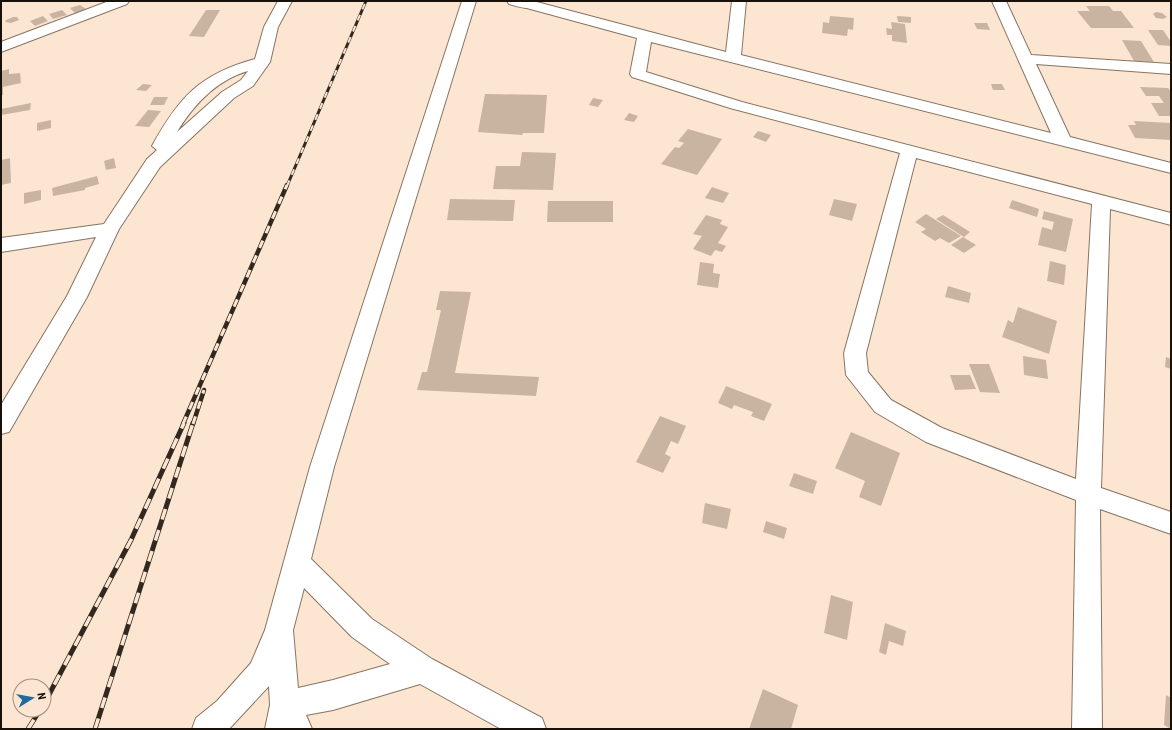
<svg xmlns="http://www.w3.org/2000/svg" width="1172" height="730" font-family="'Roboto Condensed',sans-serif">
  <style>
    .building { fill: #c9b4a1 }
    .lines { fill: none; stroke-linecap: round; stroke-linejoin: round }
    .street-casing { stroke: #877462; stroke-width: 2 }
    .secondary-casing { stroke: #877462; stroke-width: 2 }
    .street { fill: #fff; fill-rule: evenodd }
    .secondary { fill: #fff; fill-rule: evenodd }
    .rail-far2-casing { stroke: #312820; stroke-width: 3 }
    .rail-far1-casing { stroke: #312820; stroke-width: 4.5 }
    .rail-casing { stroke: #312820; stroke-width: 5 }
    .rail-far2 { stroke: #fce6d2; stroke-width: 2; stroke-dasharray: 6; stroke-linecap: butt }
    .rail-far1 { stroke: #fce6d2; stroke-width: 3; stroke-dasharray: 8; stroke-linecap: butt }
    .rail { stroke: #fce6d2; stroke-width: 3.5; stroke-dasharray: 11; stroke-linecap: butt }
  </style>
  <rect width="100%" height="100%" fill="#fce6d2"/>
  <!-- building -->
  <g class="building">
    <path d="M80 5 86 9 75 13 70 8Z"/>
    <path d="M1086 6H1109L1113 11H1121L1134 28H1091L1077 11H1090Z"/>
    <path d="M62 10 67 15 53 19 49 14Z"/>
    <path d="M206 10H220L204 37 189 36Z"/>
    <path d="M1156 12 1162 13 1167 17 1163 19 1156 18 1153 14Z"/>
    <path d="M43 16 48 21 35 26 30 21Z"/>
    <path d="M830 16 854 18 853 30 848 29 847 36 822 33 823 22 829 23Z"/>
    <path d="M897 16 911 17V23L898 22Z"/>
    <path d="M13 17H17L19 20 11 23 5 22 6 20Z"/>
    <path d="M891 22 905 24 907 43 892 41V35H887L886 28 892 29Z"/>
    <path d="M974 23H987L990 30 977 29Z"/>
    <path d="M1148 30H1163L1171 42V46L1158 45Z"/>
    <path d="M1122 40 1141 41 1154 62 1134 61Z"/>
    <path d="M9 69V74L20 73 21 83 3 87V95H1V71Z"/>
    <path d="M143 84 152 85 146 91 136 90Z"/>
    <path d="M991 84H1002L1005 90H993Z"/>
    <path d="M1140 87 1168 88 1171 91V116H1159L1151 103H1164L1159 96H1146Z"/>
    <path d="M485 94 547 95 544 133H523L522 135 478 132Z"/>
    <path d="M154 97H168L164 105H150Z"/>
    <path d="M593 98 603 100 598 107 589 105Z"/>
    <path d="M31 103 30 110 1 115V109Z"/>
    <path d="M148 110 161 111 149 127 135 126Z"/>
    <path d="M629 113 638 116 634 122 624 120Z"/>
    <path d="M51 120V128L37 131V123Z"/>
    <path d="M1134 121 1171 123V140L1135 138 1128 125H1136Z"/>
    <path d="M688 129 722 139 697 175 661 164 675 147 679 148 684 143 678 141Z"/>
    <path d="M758 131 771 135 766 142 753 137Z"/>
    <path d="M522 152 556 153 553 190 493 189 496 166H520Z"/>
    <path d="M10 158 11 183 1 185V160Z"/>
    <path d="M114 158 116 168 106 170 104 161Z"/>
    <path d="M97 176 99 184 85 188V190L53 196 52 188Z"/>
    <path d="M712 187 729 193 723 203 705 198Z"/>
    <path d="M41 190V200L24 204V193Z"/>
    <path d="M450 199 515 200 513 221 447 220Z"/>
    <path d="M834 199 857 204 852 221 829 215Z"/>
    <path d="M1012 200 1039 209 1037 217 1009 208Z"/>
    <path d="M548 201H613V222H547Z"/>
    <path d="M1044 211 1073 219 1066 252 1038 245 1042 227 1052 230 1054 222 1042 219Z"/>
    <path d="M926 214 961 236 949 243 940 238 935 241 921 232 926 229 915 222Z"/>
    <path d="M706 215 722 220 720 224 728 227 718 243 726 246 722 252 715 250 711 256 693 249 702 236 693 234Z"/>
    <path d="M943 215 970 232 964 237 936 219Z"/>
    <path d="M963 237 976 245 964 253 951 245Z"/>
    <path d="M1050 261 1066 265 1064 285 1047 281Z"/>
    <path d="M700 262 714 264 713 273 720 274 718 288 697 285Z"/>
    <path d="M948 286 971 293 969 303 945 297Z"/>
    <path d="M440 291 471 292 455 373 539 377 536 396 417 390 422 372H427L441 310H436Z"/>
    <path d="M1018 307 1057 321 1049 354 1002 337 1008 320 1013 323Z"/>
    <path d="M1023 356 1046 360 1048 379 1024 375Z"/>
    <path d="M1166 357 1171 359V369L1165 367Z"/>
    <path d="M969 364H989L1000 393 980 392Z"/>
    <path d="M950 375H970L976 389 955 390Z"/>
    <path d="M726 386 772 404 764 421 751 416 753 412 734 405 732 409 718 403Z"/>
    <path d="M660 416 686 426 678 444 671 441 665 454 671 457 663 473 636 462Z"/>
    <path d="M851 432 900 453 881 506 859 497 865 481 835 468Z"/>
    <path d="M794 473 817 481 813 494 789 486Z"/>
    <path d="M705 503 731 509 727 529 702 523Z"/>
    <path d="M766 521 787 528 784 539 763 532Z"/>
    <path d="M831 595 853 602 847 640 824 633Z"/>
    <path d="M885 623 906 631 903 646 889 641 886 655 879 652Z"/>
    <path d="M763 689 798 705 791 729H749Z"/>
    <path d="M1166 695 1171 698V729L1164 725Z"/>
  </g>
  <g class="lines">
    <!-- street casing -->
    <g class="street-casing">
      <g id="street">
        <path d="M109 1H129L127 4 1 52V42Z"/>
        <path d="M278 1H292L278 27 270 62 253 86 234 98 160 167 119 229 87 297 9 432 1 434V405L67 296 96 237 1 252V238L104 224 147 159 157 150 152 146C179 97 200 74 255 59L264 27ZM248 71 241 80 222 92 177 132C194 104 217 80 248 71Z"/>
        <path d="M462 1H476L334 467 311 559 372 619 432 659 542 718 546 729H501L420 684 333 710 306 715 312 729H265L270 705 269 686 229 729H192L196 718 217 701 251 663 265 630 310 467ZM304 588 352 637 390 664 333 680 298 688 293 630Z"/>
        <path d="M523 1H533L726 52 732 1H746L741 55 1051 133 992 1H1006L1031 55 1171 64V74L1036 64 1070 137 1171 163V173L651 42 646 72 742 102 1171 213V225L1110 209 1101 488 1171 512V534L1100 509 1102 729H1072L1076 500 926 442 875 412 846 375 844 353 900 153 730 108 632 77 630 74 637 38 523 7 521 4ZM916 158 1092 204 1076 479 942 428 891 400 868 372 866 353Z"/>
      </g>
    </g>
    <!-- secondary casing -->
    <g class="secondary-casing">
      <path id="secondary" d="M507 1H538C531 12 520 7 509 4Z"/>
    </g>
    <!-- street -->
    <use href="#street" class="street"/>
    <!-- secondary -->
    <use href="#secondary" class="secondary"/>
    <!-- rail-far2 casing -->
    <g class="rail-far2-casing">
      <path id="rail-far2" d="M287 186 366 1"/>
    </g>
    <!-- rail-far1 casing -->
    <g class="rail-far1-casing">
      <g id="rail-far1">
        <path d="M183 424 287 185"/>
        <path d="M193 424 204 390"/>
      </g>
    </g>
    <!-- rail casing -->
    <g class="rail-casing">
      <g id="rail">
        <path d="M44 704 131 540 184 423"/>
        <path d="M28 729 40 710"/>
        <path d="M95 729 193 423"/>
      </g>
    </g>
    <!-- rail-far2 -->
    <use href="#rail-far2" class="rail-far2"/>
    <!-- rail-far1 -->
    <use href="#rail-far1" class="rail-far1"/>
    <!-- rail -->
    <use href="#rail" class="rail"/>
  </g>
  <!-- border -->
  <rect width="1172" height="730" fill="none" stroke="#18110a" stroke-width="4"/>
  <!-- north arrow -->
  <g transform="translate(32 698) rotate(79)"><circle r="19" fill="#fce6d2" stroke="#a19182"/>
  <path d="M0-3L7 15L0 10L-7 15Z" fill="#22699d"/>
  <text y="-6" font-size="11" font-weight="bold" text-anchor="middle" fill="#18110a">N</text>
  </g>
</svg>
